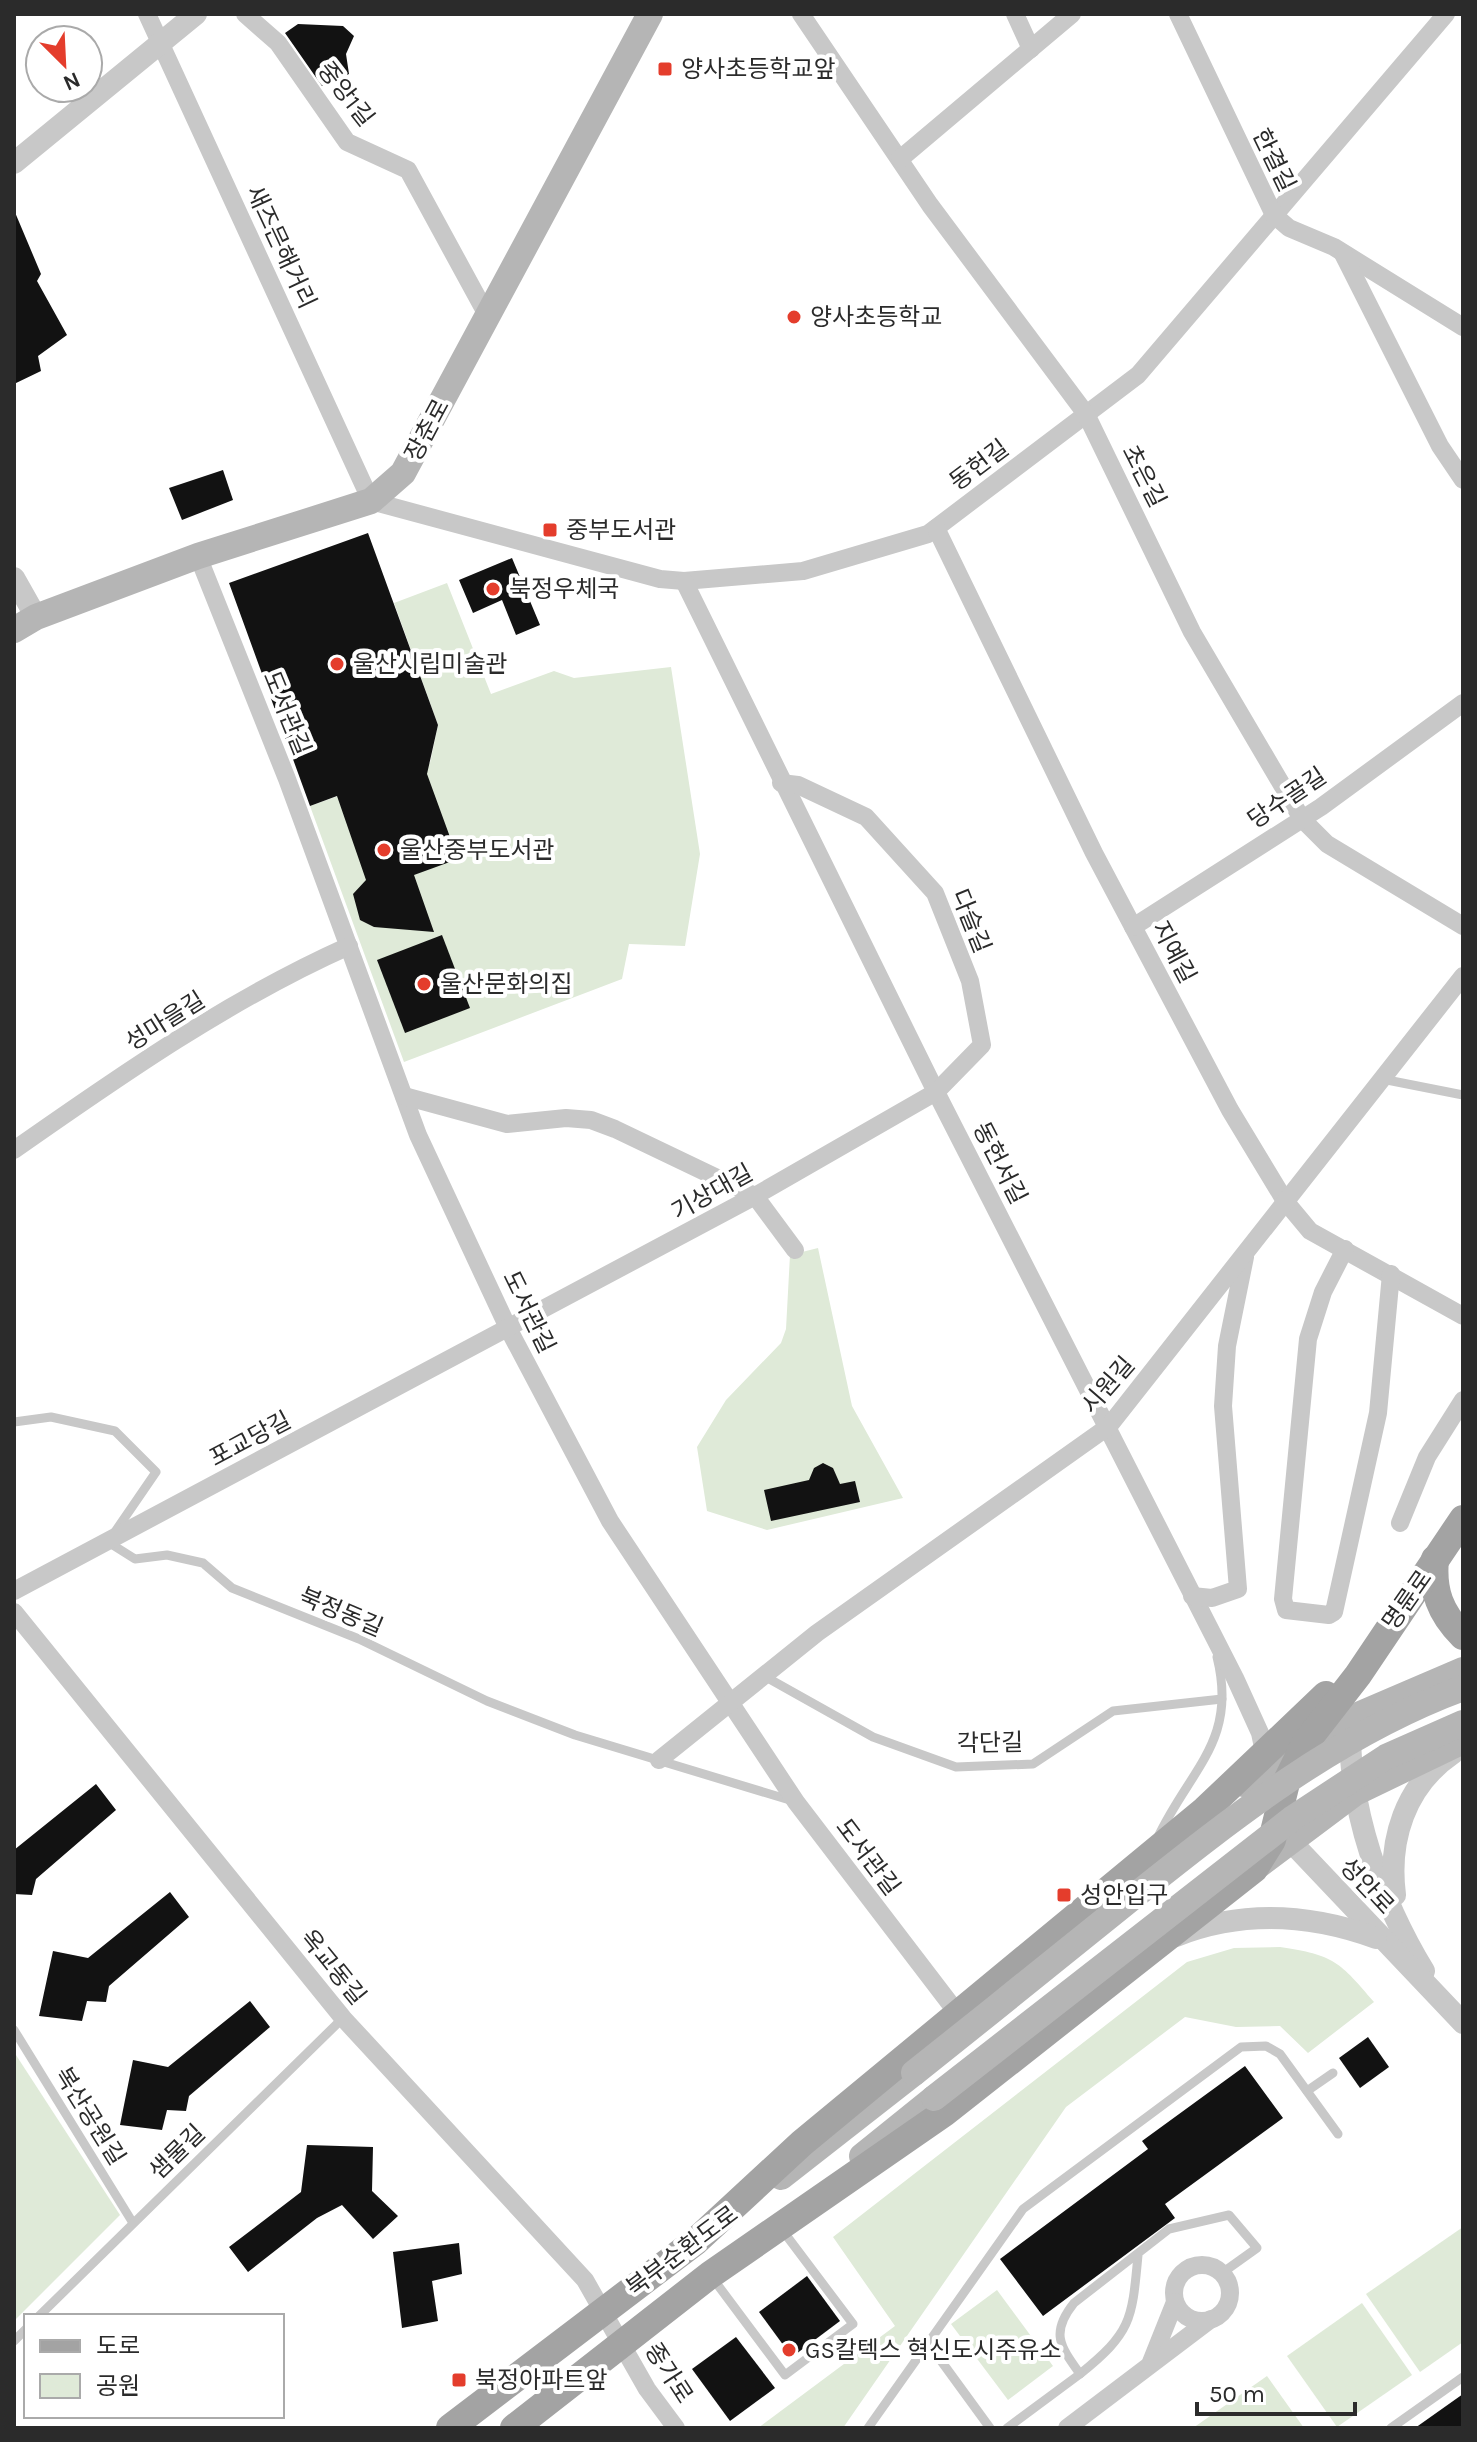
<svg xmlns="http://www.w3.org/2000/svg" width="1477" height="2442" font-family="Karla,'Noto Sans KR',sans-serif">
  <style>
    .green { fill: #dfead8 }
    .building { fill: #121212 }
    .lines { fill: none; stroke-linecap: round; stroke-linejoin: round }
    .service { stroke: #c8c8c8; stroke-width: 9 }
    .minor { stroke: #c8c8c8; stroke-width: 18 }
    .tertiary { stroke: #c8c8c8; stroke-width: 22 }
    .secondary { stroke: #b5b5b5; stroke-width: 26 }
    .primary { stroke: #a3a3a3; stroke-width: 28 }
    .secondary-bridge { stroke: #b5b5b5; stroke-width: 26 }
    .poi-dot { fill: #e43d2c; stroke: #fff; stroke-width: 3 }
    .labels { text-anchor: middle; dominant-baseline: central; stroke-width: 8; stroke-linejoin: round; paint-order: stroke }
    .poi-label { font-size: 24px; fill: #2b2b2b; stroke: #fff; text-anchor: start }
    .street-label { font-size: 24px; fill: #2b2b2b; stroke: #fff }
  </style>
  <rect width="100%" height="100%" fill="#fff"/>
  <!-- green -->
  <g class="green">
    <path d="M447 583 491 694 554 671 574 678 671 667 700 854 685 946 629 944 622 979 404 1062 310 806 430 763 438 725 394 603Z"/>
    <path d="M818 1248 852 1406 903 1498 767 1530 707 1511 697 1447 726 1400 781 1343 786 1329 790 1255Z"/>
    <path d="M1280 1947C1334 1955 1340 1962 1374 2002L1308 2053 1280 2026 1236 2027 1185 2017 1066 2107 843 2428H758L895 2326 833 2237 1187 1962 1234 1948Z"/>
    <path d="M14 2052 120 2215 14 2321Z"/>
    <path d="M1463 2227V2342L1420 2372 1366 2294Z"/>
    <path d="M997 2290 1053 2366 1008 2400 951 2324Z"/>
    <path d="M1362 2303 1412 2375 1337 2427 1287 2356Z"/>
    <path d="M1267 2376 1304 2428H1193Z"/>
  </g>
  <!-- building -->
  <g class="building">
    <path d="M298 24 343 26 354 36 346 54 349 74 322 86 285 33Z"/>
    <path d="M14 210 41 274 37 281 67 335 38 356 41 371 14 384Z"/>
    <path d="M223 470 233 500 182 520 169 488Z"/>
    <path d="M368 533 438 725 427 774 458 859 414 875 434 932 374 927 360 920 353 894 366 880 337 796 310 806 229 583Z"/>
    <path d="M512 558 540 625 516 635 502 600 473 613 459 580Z"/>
    <path d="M442 935 470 1008 405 1033 377 960Z"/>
    <path d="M823 1463 833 1468 840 1484 855 1481 860 1502 771 1521 764 1490 809 1480 814 1468Z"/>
    <path d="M96 1784 116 1810 36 1879 32 1895 14 1894V1850Z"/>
    <path d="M170 1892 189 1917 109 1986 106 2002 87 2001 82 2021 39 2016 53 1951 88 1958Z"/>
    <path d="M250 2001 270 2027 189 2096 186 2111 167 2110 162 2130 120 2125 133 2060 168 2067Z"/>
    <path d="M1368 2037 1389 2067 1360 2088 1339 2058Z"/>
    <path d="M1245 2066 1283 2118 1165 2204 1175 2218 1043 2316 1000 2259 1148 2149 1142 2141Z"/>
    <path d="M307 2145 373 2147 372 2191 398 2216 373 2239 342 2205 317 2218 248 2272 229 2247 301 2192Z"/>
    <path d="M459 2243 462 2274 432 2281 438 2321 402 2328 393 2252Z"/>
    <path d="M807 2276 840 2321 792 2357 759 2312Z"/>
    <path d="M736 2337 775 2388 730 2421 692 2369Z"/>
    <path d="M1463 2394V2428H1415Z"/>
  </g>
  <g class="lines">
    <!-- service -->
    <g class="service">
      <path d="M1382 1079 1463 1095"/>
      <path d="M14 1422 51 1417 115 1431 156 1472 108 1542 135 1559 167 1555 203 1563 232 1588 359 1639 487 1701 575 1735 793 1801"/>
      <path d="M764 1676 873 1737 956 1767 1033 1764 1113 1711 1222 1699"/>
      <path d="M1158 1837C1190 1769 1238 1741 1217 1657"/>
      <path d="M14 2030 133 2223"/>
      <path d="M1307 2091 1333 2073"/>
      <path d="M1138 2255C1132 2320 1132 2332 1080 2374 1060 2346 1050 2333 1074 2303L1169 2229 1229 2215 1257 2248 1222 2273"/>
      <path d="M711 2276 785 2375 853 2324 783 2231"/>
      <path d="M39 2316 343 2018"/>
      <path d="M14 2341 26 2329"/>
      <path d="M928 2343 990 2428"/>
      <path d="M868 2428 1023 2209 1241 2047 1266 2046 1280 2054 1338 2134"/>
      <path d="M1007 2428 1080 2374"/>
      <path d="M1391 2428 1463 2377"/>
    </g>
    <!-- minor -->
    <g class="minor">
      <path d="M147 14 371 501 660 579 684 581 803 571 928 534 1138 375 1446 14"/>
      <path d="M245 14 278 43 347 142 408 170 487 315"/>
      <path d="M801 14 930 205 1086 414 1192 632 1302 819 1327 844 1463 926"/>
      <path d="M1015 14 1031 49"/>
      <path d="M1178 14 1274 215 1289 228 1334 247 1463 327"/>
      <path d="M900 159 1072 14"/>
      <path d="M1343 254 1440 446 1463 480"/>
      <path d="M936 528 1094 853 1230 1110 1285 1201 1310 1231 1463 1316"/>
      <path d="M198 556 287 779 418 1135 509 1330 610 1521 796 1802 958 2014"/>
      <path d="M684 581 936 1092 1235 1678 1260 1733 1266 1762"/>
      <path d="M1133 927 1321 807 1463 703"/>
      <path d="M404 1096 507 1124 566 1118 591 1120 615 1129 755 1196 795 1250"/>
      <path d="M14 1150C121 1075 230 999 349 946"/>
      <path d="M1345 1249 1323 1292 1308 1339 1283 1599 1286 1610 1329 1615 1334 1612 1378 1413 1391 1274"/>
      <path d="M1400 1523 1427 1457 1463 1400"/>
      <path d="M14 1591 755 1196 936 1092 982 1045 970 981 935 893 866 817 798 785 781 783"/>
      <path d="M1192 1596 1212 1598 1238 1589 1223 1406 1227 1346 1245 1257"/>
      <path d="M14 1612 343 2018 585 2280 647 2389 676 2428"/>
      <path d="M659 1760 817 1633 1109 1426 1463 976"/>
      <circle cx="1202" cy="2293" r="28"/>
      <path d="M1151 2362 1175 2302"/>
      <path d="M1067 2428 1211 2319"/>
    </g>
    <!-- tertiary -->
    <g class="tertiary">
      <path d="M14 163 196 14"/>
      <path d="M14 578 36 617"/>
      <path d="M1350 1728C1349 1811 1381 1900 1424 1971"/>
      <path d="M1279 1829 1463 2023"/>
      <path d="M1395 1895C1388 1840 1405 1786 1452 1754"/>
      <path d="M1176 1936C1242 1910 1310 1914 1376 1938"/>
    </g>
    <!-- secondary -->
    <g class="secondary">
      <path d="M14 630 36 617 198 556 371 501 403 473 650 14"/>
      <path d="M1244 1784 1351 1718 1463 1670"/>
      <path d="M1259 1865 1355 1793 1463 1741"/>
      <path d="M862 2156 934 2098"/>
      <path d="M781 2177 914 2073"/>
    </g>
    <!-- primary -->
    <g class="primary">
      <path d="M1435 1559C1432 1591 1440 1613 1463 1636"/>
      <path d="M450 2428 696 2241 802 2143 1205 1810 1326 1695"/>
      <path d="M514 2428 710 2275 944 2113 1254 1869 1272 1840 1286 1783 1306 1742 1358 1675 1463 1519"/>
    </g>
    <!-- secondary-bridge -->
    <g class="secondary-bridge">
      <path d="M914 2073C987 2015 1059 1957 1132 1898 1235 1816 1338 1734 1463 1688"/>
      <path d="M934 2098 1293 1818 1386 1757 1463 1723"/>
    </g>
  </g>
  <!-- markers -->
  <g class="poi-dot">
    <rect x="657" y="61" width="16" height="16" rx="4"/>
    <circle cx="794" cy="317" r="8"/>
    <rect x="542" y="522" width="16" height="16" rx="4"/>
    <circle cx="493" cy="589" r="8"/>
    <circle cx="337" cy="664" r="8"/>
    <circle cx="384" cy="850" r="8"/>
    <circle cx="424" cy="984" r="8"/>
    <rect x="1056" y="1887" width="16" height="16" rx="4"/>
    <circle cx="789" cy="2350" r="8"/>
    <rect x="451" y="2372" width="16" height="16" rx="4"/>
  </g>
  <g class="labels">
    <!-- poi labels -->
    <g class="poi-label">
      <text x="681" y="69">양사초등학교앞</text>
      <text x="810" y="317">양사초등학교</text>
      <text x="566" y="530">중부도서관</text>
      <text x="509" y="589">북정우체국</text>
      <text x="353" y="664">울산시립미술관</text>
      <text x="400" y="850">울산중부도서관</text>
      <text x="440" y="984">울산문화의집</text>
      <text x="1080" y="1895">성안입구</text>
      <text x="805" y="2350">GS칼텍스 혁신도시주유소</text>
      <text x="475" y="2380">북정아파트앞</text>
    </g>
    <!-- street labels -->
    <g class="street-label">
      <text transform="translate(346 94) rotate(52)">중앙1길</text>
      <text transform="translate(1274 160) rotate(64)">한결길</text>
      <text transform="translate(281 247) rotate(65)">새즈믄해거리</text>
      <text transform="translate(427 430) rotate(-62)">장춘로</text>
      <text transform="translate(979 465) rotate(-37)">동헌길</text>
      <text transform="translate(1144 476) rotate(63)">초은길</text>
      <text transform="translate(287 713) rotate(68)">도서관길</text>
      <text transform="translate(1287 798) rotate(-34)">당수골길</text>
      <text transform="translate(971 921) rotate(68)">다슬길</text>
      <text transform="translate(1174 952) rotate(62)">지예길</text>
      <text transform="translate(165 1021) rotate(-32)">성마을길</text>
      <text transform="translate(1000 1163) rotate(63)">동헌서길</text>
      <text transform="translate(712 1192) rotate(-29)">기상대길</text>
      <text transform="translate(529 1312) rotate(64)">도서관길</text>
      <text transform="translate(1108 1385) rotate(-49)">시원길</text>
      <text transform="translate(250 1439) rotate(-28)">포교당길</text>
      <text transform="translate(1407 1600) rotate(-55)">명륜로</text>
      <text transform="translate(341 1612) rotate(23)">북정동길</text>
      <text transform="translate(990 1743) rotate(-1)">각단길</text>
      <text transform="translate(868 1857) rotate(53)">도서관길</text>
      <text transform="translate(1367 1886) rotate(47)">성안로</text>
      <text transform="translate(333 1967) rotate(51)">옥교동길</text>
      <text transform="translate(90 2116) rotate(58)">복산공원길</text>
      <text transform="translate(177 2152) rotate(-44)">샘물길</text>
      <text transform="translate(682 2251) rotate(-37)">북부순환도로</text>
      <text transform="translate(669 2373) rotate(57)">종가로</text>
    </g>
  </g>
  <!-- border -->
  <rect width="1477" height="2442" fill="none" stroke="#2b2b2b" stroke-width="32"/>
  <!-- legend -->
  <rect x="24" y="2314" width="260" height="104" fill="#ffffff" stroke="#aaaaaa" stroke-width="2"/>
  <rect x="40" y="2340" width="40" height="12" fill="#a3a3a3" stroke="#aaaaaa" stroke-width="2"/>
  <text x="96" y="2354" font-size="24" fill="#2b2b2b">도로</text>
  <rect x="40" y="2374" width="40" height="24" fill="#dfead8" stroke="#aaaaaa" stroke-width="2"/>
  <text x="96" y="2394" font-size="24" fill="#2b2b2b">공원</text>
  <!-- north arrow -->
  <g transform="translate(64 64) rotate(156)"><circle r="38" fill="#ffffff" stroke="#aaaaaa" stroke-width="2"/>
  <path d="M0-6L14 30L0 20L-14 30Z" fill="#e43d2c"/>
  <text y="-12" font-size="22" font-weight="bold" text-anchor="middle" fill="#2b2b2b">N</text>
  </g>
  <!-- scale -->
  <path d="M1197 2402v12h158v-12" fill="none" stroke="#2b2b2b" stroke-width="4"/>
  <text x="1209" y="2402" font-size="24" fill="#2b2b2b" stroke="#ffffff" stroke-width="6" paint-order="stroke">50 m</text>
</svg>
